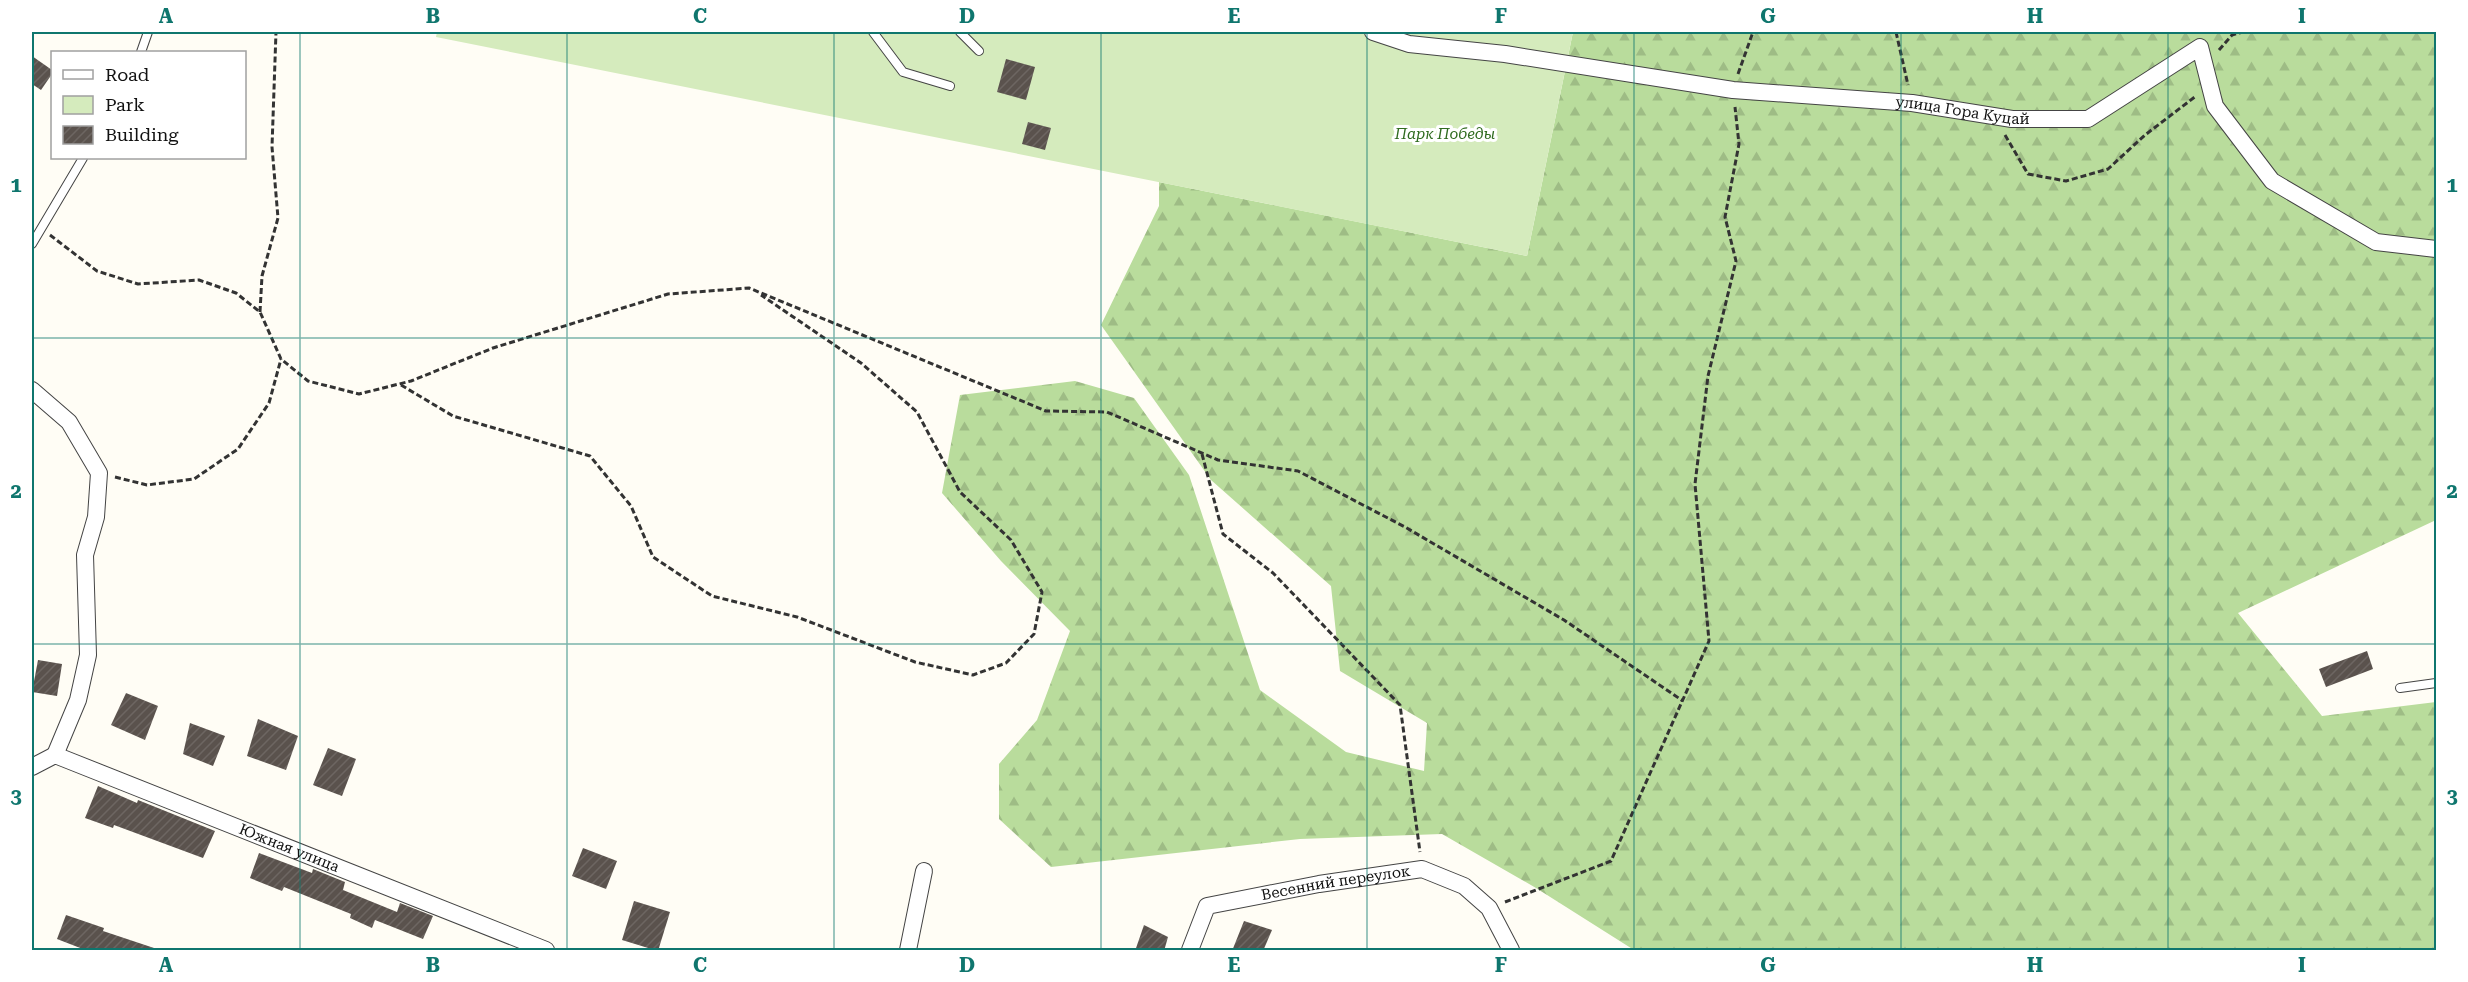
<svg xmlns="http://www.w3.org/2000/svg" width="2468" height="982" font-family="'Roboto Serif',serif">
  <style>
    .forest { fill: url(#forest-firs) }
    .park { fill: #d5ebbd }
    .building { fill: url(#building-hatch) }
    .lines { fill: none; stroke-linecap: round; stroke-linejoin: round }
    .service-casing { stroke: #444; stroke-width: 10 }
    .minor-casing { stroke: #444; stroke-width: 18 }
    .path { stroke: #333; stroke-width: 3; stroke-dasharray: 6 3; stroke-linecap: butt }
    .service { stroke: #fff; stroke-width: 8 }
    .minor { stroke: #fff; stroke-width: 16 }
    .grid { fill: none; stroke: #0f766e; stroke-width: 1.5; stroke-opacity: 0.55 }
    .labels { text-anchor: middle; dominant-baseline: central; stroke-width: 6; stroke-linejoin: round; paint-order: stroke }
    .street-label { font-size: 15px; fill: #111; stroke: #fff }
    .park-label { font-size: 15px; font-style: italic; fill: #2f6b1f; stroke: #fff }
    .neatline { fill: none; stroke: #0f766e; stroke-width: 2 }
    .grid-label { font-size: 20px; text-anchor: middle; font-weight: bold; fill: #0f766e }
  </style>
  <defs>
    <pattern id="forest-firs" width="22" height="20" patternUnits="userSpaceOnUse" patternTransform="scale(1.5)"><rect width="22" height="20" fill="#b9dc9c"/><path d="M5 1l3.5 6h-7zM16 11l3.5 6h-7z" fill="#9ebc85"/></pattern>
    <pattern id="building-hatch" width="6" height="6" patternUnits="userSpaceOnUse" patternTransform="scale(1.5)"><rect width="6" height="6" fill="#5a524d"/><path d="M-1 1l2-2M0 6l6-6M5 7l2-2" fill="none" stroke="#6d6662"/></pattern>
  </defs>
  <rect width="100%" height="100%" fill="#fffdf5"/>
  <!-- forest -->
  <path class="forest" d="M1573 32H2436V520L2238 613 2322 716 2436 702V950H1634L1536 888 1442 834 1300 839 1051 867 999 819V764L1037 720 1070 631 1001 561 942 493 960 395 1075 381 1134 398 1189 475 1260 690 1346 752 1424 771 1427 723 1340 671 1331 586 1211 480 1101 325 1159 206V182L1527 256Z"/>
  <!-- park -->
  <path class="park" d="M437 32H1573L1527 256 436 37Z"/>
  <!-- building -->
  <g class="building">
    <path d="M32 56 52 70V74L41 90 32 84Z"/>
    <path d="M1006 59 1035 67 1026 100 997 92Z"/>
    <path d="M1028 122 1051 128 1045 150 1022 144Z"/>
    <path d="M2367 651 2373 669 2326 687 2319 669Z"/>
    <path d="M38 660 62 664 57 696 32 692Z"/>
    <path d="M126 693 158 706 145 740 111 725Z"/>
    <path d="M258 719 298 736 286 770 247 756Z"/>
    <path d="M190 723 225 736 213 766 183 754Z"/>
    <path d="M328 748 356 759 342 796 313 785Z"/>
    <path d="M98 786 137 803 138 800 215 831 203 858 114 825 113 828 85 818Z"/>
    <path d="M583 848 617 861 606 889 572 876Z"/>
    <path d="M259 853 312 873 313 869 345 882 343 890 397 912 400 903 433 916 423 939 375 920 372 928 350 918 351 914 284 887 282 891 250 878Z"/>
    <path d="M634 901 670 912 658 951 622 940Z"/>
    <path d="M66 915 104 928 103 931 154 948 153 951H88L57 939Z"/>
    <path d="M1244 921 1272 930 1263 951H1232Z"/>
    <path d="M1144 925 1168 937 1164 951H1135Z"/>
  </g>
  <g class="lines">
    <!-- service casing -->
    <g class="service-casing">
      <g id="service">
        <path d="M873 32 903 72 950 86"/>
        <path d="M960 32 979 51"/>
        <path d="M141 52 148 32"/>
        <path d="M32 244 83 158"/>
        <path d="M2400 688 2436 683"/>
      </g>
    </g>
    <!-- minor casing -->
    <g class="minor-casing">
      <g id="minor">
        <path id="s1" d="M1373 32 1409 44 1505 54 1733 90 1912 103 2012 119H2088L2200 47 2215 106 2272 181 2376 242 2436 249"/>
        <path d="M32 390 69 422 99 473 96 517 85 555 88 655 78 700 55 755"/>
        <path id="s2" d="M32 767 55 755 546 950"/>
        <path d="M908 950 924 871"/>
        <path id="s3" d="M1190 950 1207 906 1319 884 1422 869 1464 886 1489 908 1511 950"/>
      </g>
    </g>
    <!-- path -->
    <g class="path">
      <path d="M1896 32 1908 85"/>
      <path d="M2219 50 2232 35 2243 32"/>
      <path d="M1738 74 1753 32"/>
      <path d="M2005 135 2028 174 2066 181 2108 169 2145 135 2196 96"/>
      <path d="M50 235 97 271 138 284 199 280 236 293 260 312 281 359 308 381 359 394 411 381 493 348 668 294 749 288 1046 411 1107 412 1218 460 1298 471 1405 527 1564 620 1683 701"/>
      <path d="M260 312 262 276 278 218 272 147 276 32"/>
      <path d="M401 385 453 416 590 456 631 506 653 557 712 596 797 617 915 662 973 675 1006 663 1034 634 1042 592 1011 540 960 492 917 412 861 363 761 295"/>
      <path d="M1202 454 1223 534 1273 573 1400 705 1420 852"/>
      <path d="M115 477 147 485 194 479 238 449 269 403 281 359"/>
      <path d="M1505 902 1611 861 1709 641 1695 484 1708 376 1736 261 1725 217 1739 144 1735 107"/>
    </g>
    <!-- service -->
    <use href="#service" class="service"/>
    <!-- minor -->
    <use href="#minor" class="minor"/>
  </g>
  <!-- grid -->
  <path class="grid" d="M300 32V950M567 32V950M834 32V950M1101 32V950M1367 32V950M1634 32V950M1901 32V950M2168 32V950M32 338H2436M32 644H2436"/>
  <g class="labels">
    <!-- street labels -->
    <g class="street-label">
      <text stroke="none"><textPath href="#s1" startOffset="596">улица Гора Куцай</textPath></text>
      <text stroke="none"><textPath href="#s2" startOffset="278">Южная улица</textPath></text>
      <text stroke="none"><textPath href="#s3" startOffset="178">Весенний переулок</textPath></text>
    </g>
    <!-- park labels -->
    <g class="park-label">
      <text x="1445" y="134">Парк Победы</text>
    </g>
  </g>
  <!-- border -->
  <rect width="2468" height="982" fill="none" stroke="#ffffff" stroke-width="66"/>
  <!-- legend -->
  <rect x="51" y="51" width="195" height="108" fill="#ffffff" stroke="#a0a0a0" stroke-width="1.5"/>
  <rect x="63" y="70" width="30" height="9" fill="#ffffff" stroke="#a0a0a0" stroke-width="1.5"/>
  <text x="105" y="81" font-size="18" fill="#111111">Road</text>
  <rect x="63" y="96" width="30" height="18" fill="#d5ebbd" stroke="#a0a0a0" stroke-width="1.5"/>
  <text x="105" y="111" font-size="18" fill="#111111">Park</text>
  <rect x="63" y="126" width="30" height="18" fill="url(#building-hatch)" stroke="#a0a0a0" stroke-width="1.5"/>
  <text x="105" y="141" font-size="18" fill="#111111">Building</text>
  <rect x="33" y="33" width="2402" height="916" class="neatline"/>
  <g class="grid-label">
    <text x="166" y="23">A</text>
    <text x="433" y="23">B</text>
    <text x="700" y="23">C</text>
    <text x="967" y="23">D</text>
    <text x="1234" y="23">E</text>
    <text x="1501" y="23">F</text>
    <text x="1768" y="23">G</text>
    <text x="2035" y="23">H</text>
    <text x="2302" y="23">I</text>
    <text x="16" y="192">1</text>
    <text x="2452" y="192">1</text>
    <text x="16" y="498">2</text>
    <text x="2452" y="498">2</text>
    <text x="16" y="803">3</text>
    <text x="2452" y="803">3</text>
    <text x="166" y="972">A</text>
    <text x="433" y="972">B</text>
    <text x="700" y="972">C</text>
    <text x="967" y="972">D</text>
    <text x="1234" y="972">E</text>
    <text x="1501" y="972">F</text>
    <text x="1768" y="972">G</text>
    <text x="2035" y="972">H</text>
    <text x="2302" y="972">I</text>
  </g>
</svg>
